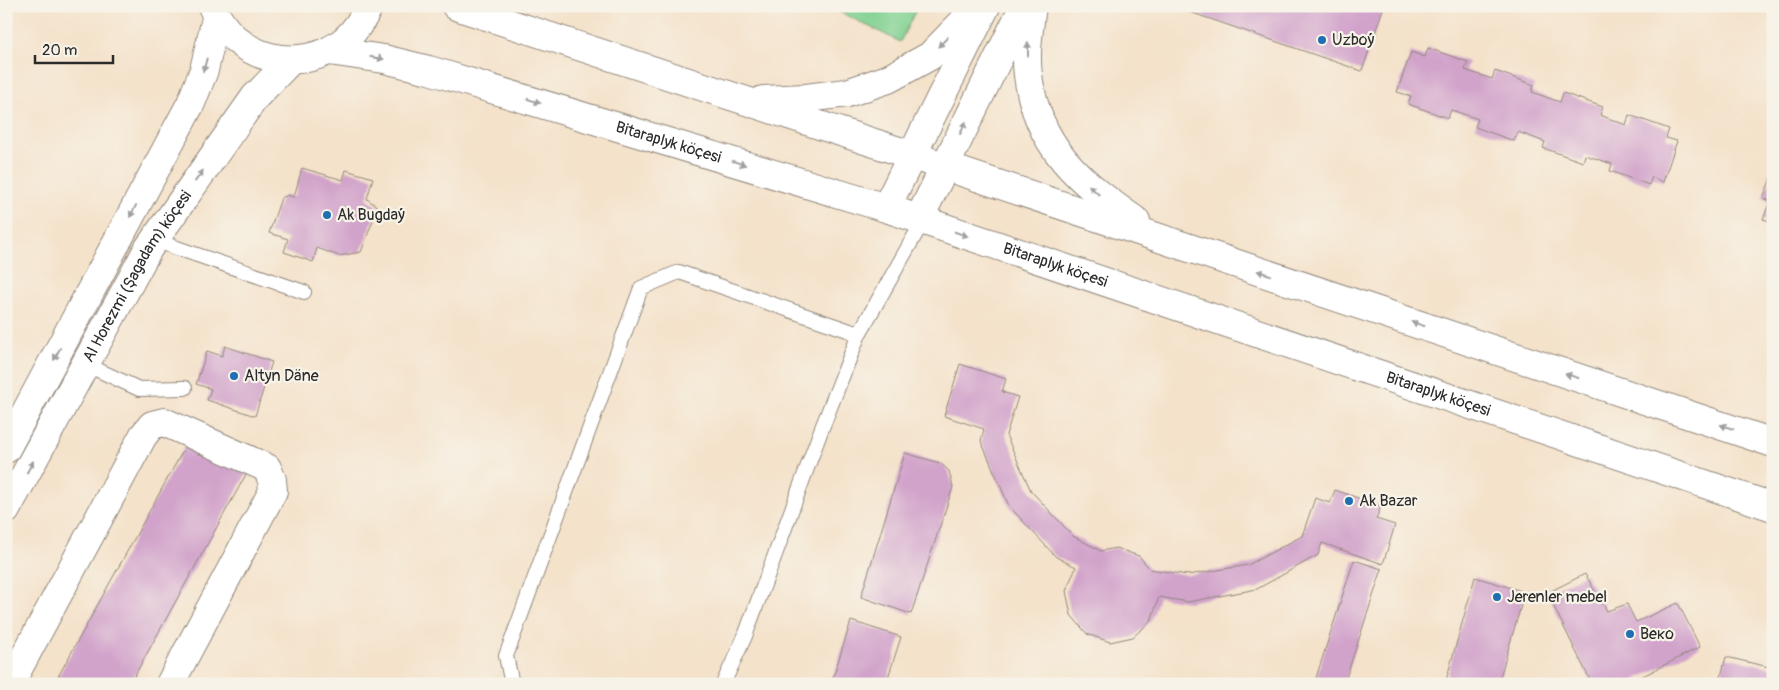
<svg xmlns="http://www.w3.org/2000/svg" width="1779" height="690" font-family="Pangolin,sans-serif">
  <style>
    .green { fill: #82d293; stroke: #567e5f }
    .building { fill: #d1a3cb }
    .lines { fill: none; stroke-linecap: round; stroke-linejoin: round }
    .service-casing { stroke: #90867a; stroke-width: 16 }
    .minor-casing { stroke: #90867a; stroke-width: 30 }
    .secondary-casing { stroke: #90867a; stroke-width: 30 }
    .trunk-casing { stroke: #90867a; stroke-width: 30 }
    .service { stroke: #fff; stroke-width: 14 }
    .minor { stroke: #fff; stroke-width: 28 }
    .secondary { stroke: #fff; stroke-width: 28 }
    .trunk { stroke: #fff; stroke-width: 28 }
    .oneway { fill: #a0a0a0 }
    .poi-dot { fill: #1f6fb2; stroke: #f7f3e8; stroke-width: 2 }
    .labels { text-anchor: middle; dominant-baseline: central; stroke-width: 4.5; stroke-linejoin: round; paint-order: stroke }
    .poi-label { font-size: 16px; fill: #2b2b2b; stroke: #f7f3e8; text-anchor: start }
    .street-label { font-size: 16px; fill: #2b2b2b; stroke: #f7f3e8 }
  </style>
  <rect width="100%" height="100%" fill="#f7f3e8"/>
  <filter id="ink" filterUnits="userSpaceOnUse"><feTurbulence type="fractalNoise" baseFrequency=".02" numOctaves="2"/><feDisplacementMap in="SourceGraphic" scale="10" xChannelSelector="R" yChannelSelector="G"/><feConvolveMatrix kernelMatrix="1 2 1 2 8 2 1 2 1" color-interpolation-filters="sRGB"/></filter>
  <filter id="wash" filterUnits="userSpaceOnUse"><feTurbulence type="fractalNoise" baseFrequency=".0096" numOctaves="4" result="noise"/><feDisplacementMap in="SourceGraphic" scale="20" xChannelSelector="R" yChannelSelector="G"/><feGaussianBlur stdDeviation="1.12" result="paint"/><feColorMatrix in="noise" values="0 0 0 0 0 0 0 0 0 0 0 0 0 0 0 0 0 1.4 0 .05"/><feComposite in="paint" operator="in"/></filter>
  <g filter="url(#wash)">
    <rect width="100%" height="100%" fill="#f4e2ca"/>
    <!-- green -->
    <path class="green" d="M828 6H918L900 42Z"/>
    <g id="blocks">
      <!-- building -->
      <g class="building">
        <path d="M1182 6H1384L1362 71 1181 9Z"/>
        <path d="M1428 48 1468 62 1465 70 1492 79 1495 71 1534 85 1532 92 1560 102 1563 93 1603 107 1600 115 1626 125 1629 115 1669 129 1666 138 1677 141 1663 182 1652 177 1649 185 1610 171 1612 164 1585 155 1583 162 1543 148 1545 142 1518 132 1514 141 1475 127 1478 119 1451 110 1448 118 1408 104 1411 96 1397 92 1411 52 1425 57Z"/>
        <path d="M302 168 343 180 346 170 373 178 367 199 378 207 361 252 339 256 317 248 313 262 284 252 288 239 269 233 281 198 288 195 294 197Z"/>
        <path d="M1773 173V222L1763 219 1770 201 1763 198Z"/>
        <path d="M225 346 272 362 255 416 207 400 211 389 196 384 207 351 222 356Z"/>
        <path d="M960 364 1006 379 1002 392 1018 397 1006 435 1031 491 1073 536 1101 551 1116 548 1139 556 1150 569 1188 575 1248 565 1302 536 1315 498 1330 503 1335 490 1381 506 1376 519 1395 525 1383 564 1322 543 1318 555 1257 589 1188 602 1159 597 1151 621 1133 637 1110 642 1087 634 1071 615 1066 591 1076 567 1056 557 1009 506 981 441 984 429 944 416Z"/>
        <path d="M191 436 249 469 130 684H54Z"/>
        <path d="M905 453 940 463 949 471 953 487 911 614 861 597Z"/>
        <path d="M1354 560 1382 569 1344 684H1314Z"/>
        <path d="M1585 574 1607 611 1627 604 1636 622 1678 603 1700 647 1627 684H1592L1547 593Z"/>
        <path d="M1475 577 1525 592 1498 684H1445Z"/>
        <path d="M851 621 901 637 886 684H831Z"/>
        <path d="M1726 657 1773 668V684H1719Z"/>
      </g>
    </g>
  </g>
  <g filter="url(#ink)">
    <use href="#blocks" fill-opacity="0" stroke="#90867a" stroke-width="1"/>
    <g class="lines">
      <!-- service casing -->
      <g class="service-casing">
        <g id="service">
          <path d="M154 240 304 292"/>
          <path d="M85 364 139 389 185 388"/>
          <path d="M512 684 506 656 641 288 679 272 859 334"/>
          <path d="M723 684 745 636 820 433 859 334 923 221"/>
        </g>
      </g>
      <!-- minor casing -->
      <g class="minor-casing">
        <path id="minor" d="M10 684 143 436 152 425 164 422 267 468 272 480 273 491 170 684"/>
      </g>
      <!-- secondary casing -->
      <g class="secondary-casing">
        <g id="secondary">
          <path d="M886 208 986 6"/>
          <path d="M919 219 1024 6"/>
          <path d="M6 449 191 103 204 70 216 18"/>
          <path id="s1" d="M6 510 148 249 255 97 290 61"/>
        </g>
      </g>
      <!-- trunk casing -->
      <g class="trunk-casing">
        <g id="trunk">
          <path d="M212 6C233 59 300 77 345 40 355 31 363 19 369 6"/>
          <path d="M456 6 911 155 1773 443"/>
          <path d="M1032 6C1029 29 1025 52 1028 75 1037 147 1080 182 1136 221"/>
          <path id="s2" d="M329 51 384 59 429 70 886 208 1773 507"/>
          <path d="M763 100 806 98 847 93 888 79 930 56 961 24 976 6"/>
        </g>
      </g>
      <!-- service -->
      <use href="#service" class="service"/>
      <!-- minor -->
      <use href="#minor" class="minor"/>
      <!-- secondary -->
      <use href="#secondary" class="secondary"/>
      <!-- trunk -->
      <use href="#trunk" class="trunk"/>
    </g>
    <!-- one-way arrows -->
    <defs><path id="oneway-solid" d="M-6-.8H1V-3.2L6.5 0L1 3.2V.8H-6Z" transform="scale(1.25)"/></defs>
    <g class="oneway">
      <use href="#oneway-solid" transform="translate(943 42) rotate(135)"/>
      <use href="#oneway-solid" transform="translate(1028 49) rotate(-90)"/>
      <use href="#oneway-solid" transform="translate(377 58) rotate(9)"/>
      <use href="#oneway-solid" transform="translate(205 65) rotate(105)"/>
      <use href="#oneway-solid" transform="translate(534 101) rotate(17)"/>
      <use href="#oneway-solid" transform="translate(963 128) rotate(-64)"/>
      <use href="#oneway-solid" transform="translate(739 163) rotate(17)"/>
      <use href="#oneway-solid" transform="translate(199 176) rotate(-55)"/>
      <use href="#oneway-solid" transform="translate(1094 190) rotate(-137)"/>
      <use href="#oneway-solid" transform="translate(133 211) rotate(118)"/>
      <use href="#oneway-solid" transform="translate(961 234) rotate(19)"/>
      <use href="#oneway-solid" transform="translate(1264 273) rotate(-162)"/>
      <use href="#oneway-solid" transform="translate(1418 324) rotate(-162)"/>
      <use href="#oneway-solid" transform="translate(57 354) rotate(118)"/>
      <use href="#oneway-solid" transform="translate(1572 376) rotate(-162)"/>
      <use href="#oneway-solid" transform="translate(1727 427) rotate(-162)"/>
      <use href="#oneway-solid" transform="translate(30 467) rotate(-61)"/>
    </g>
  </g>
  <!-- markers -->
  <g class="poi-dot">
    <circle cx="1322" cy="40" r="5"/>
    <circle cx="327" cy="215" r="5"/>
    <circle cx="234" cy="376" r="5"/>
    <circle cx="1349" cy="501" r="5"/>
    <circle cx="1497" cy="597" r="5"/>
    <circle cx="1630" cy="634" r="5"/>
  </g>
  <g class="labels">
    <!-- poi labels -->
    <g class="poi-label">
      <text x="1332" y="40">Uzboý</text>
      <text x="337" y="215">Ak Bugdaý</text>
      <text x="244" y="376">Altyn Däne</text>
      <text x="1359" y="501">Ak Bazar</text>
      <text x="1507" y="597">Jerenler mebel</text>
      <text x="1640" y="634">Веко</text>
    </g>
    <!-- street labels -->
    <g class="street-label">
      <text stroke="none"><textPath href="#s2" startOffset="352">Bitaraplyk köçesi</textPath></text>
      <text stroke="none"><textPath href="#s2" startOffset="758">Bitaraplyk köçesi</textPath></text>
      <text stroke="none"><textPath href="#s1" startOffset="268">Al Horezmi (Şagadam) köçesi</textPath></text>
      <text stroke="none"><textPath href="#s2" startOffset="1162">Bitaraplyk köçesi</textPath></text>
    </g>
  </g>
  <!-- margin -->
  <rect width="1779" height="690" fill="none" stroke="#f7f3e8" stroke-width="25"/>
  <!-- scale -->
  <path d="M35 55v8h78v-8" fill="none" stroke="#2b2b2b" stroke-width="2.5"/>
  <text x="42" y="55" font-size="15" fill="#2b2b2b" stroke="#f7f3e8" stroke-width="4" paint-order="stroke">20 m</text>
</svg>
